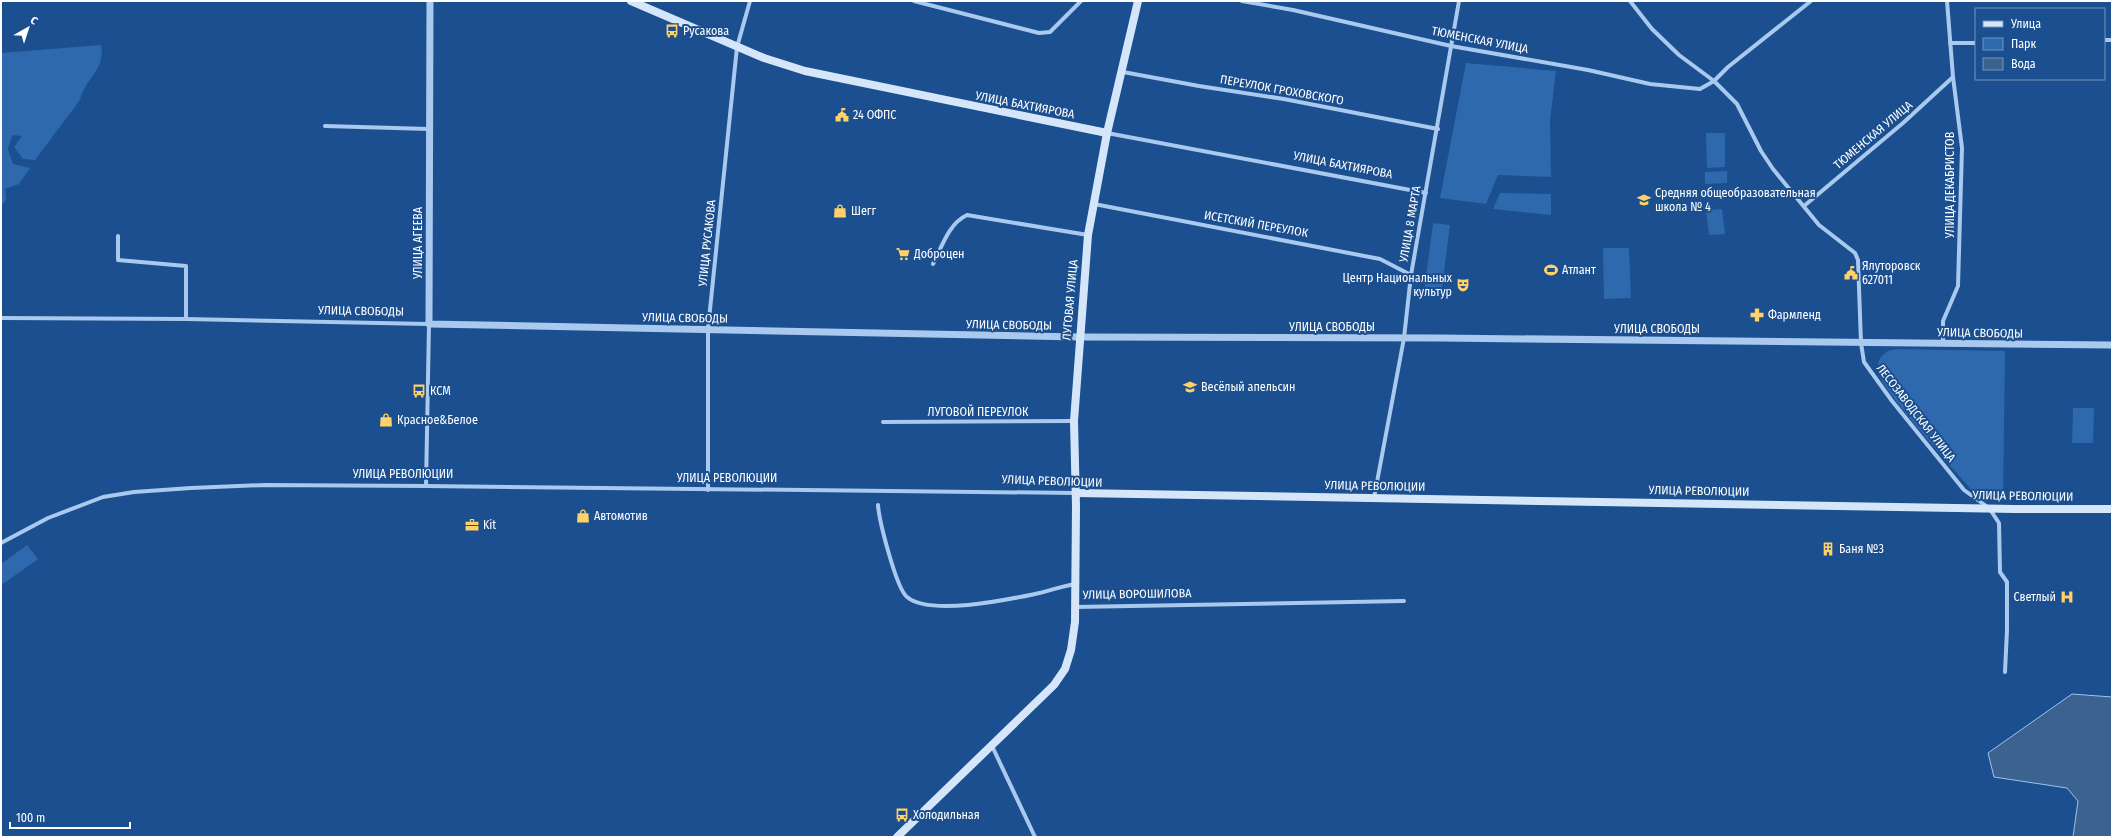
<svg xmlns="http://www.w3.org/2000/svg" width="2113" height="838" font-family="'Fira Sans Condensed',sans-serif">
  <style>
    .green { fill: #2e69ad }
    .water { fill: #3c6290; stroke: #9cc4f0 }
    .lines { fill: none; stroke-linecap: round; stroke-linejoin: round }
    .minor { stroke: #a9c9ee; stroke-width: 4 }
    .tertiary { stroke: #a9c9ee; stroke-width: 7 }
    .secondary { stroke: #d6e6fa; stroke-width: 8 }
    .labels { text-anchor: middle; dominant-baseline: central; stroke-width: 4; stroke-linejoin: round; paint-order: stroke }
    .poi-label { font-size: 12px; fill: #fff; stroke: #1b4f8f; text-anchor: start }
    .street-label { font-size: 12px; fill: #fff; stroke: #1b4f8f }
  </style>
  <rect width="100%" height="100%" fill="#1b4f8f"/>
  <!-- green -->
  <g class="green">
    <path d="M101 45C106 70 85 78 80 100L35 160 23 159 14 147 22 136 12 135 8 149 13 164 30 168 19 184 5 189 6 200 1 206V53Z"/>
    <path d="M1466 63 1556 71 1550 120 1551 177 1498 175 1486 204 1440 198Z"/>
    <path d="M1706 133H1725V167L1707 168Z"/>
    <path d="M1727 171V183L1705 184V172Z"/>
    <path d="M1500 193 1551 194V215L1493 209Z"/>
    <path d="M1722 209 1725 234 1709 235 1706 210Z"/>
    <path d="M1433 223 1450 225 1441 295 1424 293Z"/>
    <path d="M1603 248H1629L1631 298 1604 299Z"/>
    <path d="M1896 349 2005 351 2003 501 1984 498 1971 489C1956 472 1880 387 1878 372 1876 359 1883 351 1896 349Z"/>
    <path d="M2073 408H2094L2093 443H2072Z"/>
    <path d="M27 545 38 559 3 584 1 581V564Z"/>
  </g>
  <!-- water -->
  <path class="water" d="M2072 694 2112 697V837H2073L2078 801 2067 788 1994 777 1988 753Z"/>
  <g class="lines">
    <!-- minor -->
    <g class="minor">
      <path d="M914 1 1039 33 1050 32 1081 1"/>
      <path d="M1242 1 1293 10 1451 46 1588 70 1650 84 1700 89 1714 81 1728 67 1811 1"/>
      <path d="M1630 1 1652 29 1679 55 1714 81 1737 104 1761 151 1773 169 1819 225 1855 253 1858 260 1861 343 1864 362 1892 401 1964 490 1989 508 1999 523 2000 572 2007 582V630L2005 672"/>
      <path d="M2104 40H2112"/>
      <path d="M1950 43H1976"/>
      <path d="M1123 72 1199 86 1284 99 1438 129"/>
      <path d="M325 126 429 129"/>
      <path d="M1107 133 1426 193"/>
      <path d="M1094 204 1380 259 1411 275"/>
      <path d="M1804 206 1903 123 1953 77"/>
      <path d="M118 236V260L186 266V319"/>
      <path d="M933 264C942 247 948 224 967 215L1088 235"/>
      <path d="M1 318 186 319 429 324 426 486"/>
      <path d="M1943 343V321L1958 286 1962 148 1953 77 1947 1"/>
      <path d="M883 422 1074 421"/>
      <path d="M708 490V329L737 47 750 1"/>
      <path d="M1374 498 1404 338 1411 275 1459 1"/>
      <path d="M878 505C879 520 896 588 907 597 930 616 1006 600 1035 594 1049 591 1062 586 1076 584"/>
      <path d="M1 543 48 518 103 497 134 492 191 488 265 485 426 486 1075 493"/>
      <path d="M1075 607 1404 601"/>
      <path d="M992 746 1035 837"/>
    </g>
    <!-- tertiary -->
    <path class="tertiary" d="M430 1 429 324 1079 337 1440 338 2112 345"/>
    <!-- secondary -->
    <g class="secondary">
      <path d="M631 1 764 58 805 71 1107 133"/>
      <path d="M1076 493 2015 509H2112"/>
      <path d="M897 837 1054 685 1065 669 1071 650 1075 622 1076 506 1074 421 1088 235 1107 133 1138 1"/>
    </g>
  </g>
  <!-- icons -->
  <defs>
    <g id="bus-bare" transform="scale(1.08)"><path d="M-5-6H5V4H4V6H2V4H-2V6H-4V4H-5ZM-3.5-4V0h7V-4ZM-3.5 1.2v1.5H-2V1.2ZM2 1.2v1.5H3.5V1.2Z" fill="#ffd166" stroke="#1b4f8f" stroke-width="2.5" paint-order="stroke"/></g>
    <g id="civic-bare" transform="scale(1.08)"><path d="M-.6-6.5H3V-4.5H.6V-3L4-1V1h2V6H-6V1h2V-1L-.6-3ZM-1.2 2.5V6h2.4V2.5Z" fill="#ffd166" stroke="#1b4f8f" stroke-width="2.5" paint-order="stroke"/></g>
    <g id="school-bare" transform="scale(1.08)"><path d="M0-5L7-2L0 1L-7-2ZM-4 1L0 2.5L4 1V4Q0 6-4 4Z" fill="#ffd166" stroke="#1b4f8f" stroke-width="2.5" paint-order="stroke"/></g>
    <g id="shop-bare" transform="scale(1.08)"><path d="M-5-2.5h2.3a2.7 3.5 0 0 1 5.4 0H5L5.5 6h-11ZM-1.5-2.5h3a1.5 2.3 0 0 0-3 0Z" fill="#ffd166" stroke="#1b4f8f" stroke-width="2.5" paint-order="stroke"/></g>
    <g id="supermarket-bare" transform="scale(1.08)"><path d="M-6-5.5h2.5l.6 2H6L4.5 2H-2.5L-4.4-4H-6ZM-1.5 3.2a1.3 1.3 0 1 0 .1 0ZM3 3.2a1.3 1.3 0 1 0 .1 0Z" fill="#ffd166" stroke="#1b4f8f" stroke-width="2.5" paint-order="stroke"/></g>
    <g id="stadium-bare" transform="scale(1.08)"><path d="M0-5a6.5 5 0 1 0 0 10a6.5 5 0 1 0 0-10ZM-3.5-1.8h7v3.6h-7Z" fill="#ffd166" stroke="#1b4f8f" stroke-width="2.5" paint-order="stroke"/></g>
    <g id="theatre-bare" transform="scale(1.08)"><path d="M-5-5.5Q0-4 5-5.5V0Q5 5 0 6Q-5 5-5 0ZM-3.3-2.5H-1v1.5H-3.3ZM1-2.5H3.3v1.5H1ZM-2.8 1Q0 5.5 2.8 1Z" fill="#ffd166" stroke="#1b4f8f" stroke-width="2.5" paint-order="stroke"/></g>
    <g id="pharmacy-bare" transform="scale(1.08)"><path d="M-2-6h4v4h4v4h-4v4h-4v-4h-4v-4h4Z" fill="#ffd166" stroke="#1b4f8f" stroke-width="2.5" paint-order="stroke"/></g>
    <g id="office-bare" transform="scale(1.08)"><path d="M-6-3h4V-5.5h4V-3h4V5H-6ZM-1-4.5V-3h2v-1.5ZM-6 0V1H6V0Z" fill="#ffd166" stroke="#1b4f8f" stroke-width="2.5" paint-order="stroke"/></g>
    <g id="building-bare" transform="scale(1.08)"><path d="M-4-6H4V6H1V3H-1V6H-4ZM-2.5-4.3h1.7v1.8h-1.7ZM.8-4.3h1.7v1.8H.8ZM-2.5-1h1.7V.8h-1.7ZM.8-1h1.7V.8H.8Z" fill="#ffd166" stroke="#1b4f8f" stroke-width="2.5" paint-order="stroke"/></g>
    <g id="hospital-bare" transform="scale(1.08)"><path d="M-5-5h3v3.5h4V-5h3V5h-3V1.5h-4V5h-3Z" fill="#ffd166" stroke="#1b4f8f" stroke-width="2.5" paint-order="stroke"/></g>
  </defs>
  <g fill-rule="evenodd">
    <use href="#bus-bare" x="672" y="31"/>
    <use href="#civic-bare" x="842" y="115"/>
    <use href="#school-bare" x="1644" y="200"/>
    <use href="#shop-bare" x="840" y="211"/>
    <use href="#supermarket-bare" x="903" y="254"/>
    <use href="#stadium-bare" x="1551" y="270"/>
    <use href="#civic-bare" x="1851" y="273"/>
    <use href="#theatre-bare" x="1463" y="285"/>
    <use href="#pharmacy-bare" x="1757" y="315"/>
    <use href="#school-bare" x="1190" y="387"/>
    <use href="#bus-bare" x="419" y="391"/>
    <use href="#shop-bare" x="386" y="420"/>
    <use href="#shop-bare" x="583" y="516"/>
    <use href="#office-bare" x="472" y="525"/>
    <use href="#building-bare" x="1828" y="549"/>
    <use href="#hospital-bare" x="2067" y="597"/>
    <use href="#bus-bare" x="902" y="815"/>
  </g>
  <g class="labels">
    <!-- poi labels -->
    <g class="poi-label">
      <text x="683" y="31">Русакова</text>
      <text x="853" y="115">24 ОФПС</text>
      <text x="1655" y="193">Средняя общеобразовательная<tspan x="1655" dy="14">школа № 4</tspan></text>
      <text x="851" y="211">Шегг</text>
      <text x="914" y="254">Доброцен</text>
      <text x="1862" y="266">Ялуторовск<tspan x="1862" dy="14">627011</tspan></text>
      <text x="1562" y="270">Атлант</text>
      <text x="1452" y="278" text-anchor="end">Центр Национальных<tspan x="1452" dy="14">культур</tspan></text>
      <text x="1768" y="315">Фармленд</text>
      <text x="1201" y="387">Весёлый апельсин</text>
      <text x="430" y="391">КСМ</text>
      <text x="397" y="420">Красное&amp;Белое</text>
      <text x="594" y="516">Автомотив</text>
      <text x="483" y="525">Kit</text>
      <text x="1839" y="549">Баня №3</text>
      <text x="2056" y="597" text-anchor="end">Светлый</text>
      <text x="913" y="815">Холодильная</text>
    </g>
    <!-- street labels -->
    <g class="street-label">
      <text transform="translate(1480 40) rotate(11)">ТЮМЕНСКАЯ УЛИЦА</text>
      <text transform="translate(1282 90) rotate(10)">ПЕРЕУЛОК ГРОХОВСКОГО</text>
      <text transform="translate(1025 105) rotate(11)">УЛИЦА БАХТИЯРОВА</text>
      <text transform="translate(1873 135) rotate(-40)">ТЮМЕНСКАЯ УЛИЦА</text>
      <text transform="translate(1343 165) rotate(11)">УЛИЦА БАХТИЯРОВА</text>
      <text transform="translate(1950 185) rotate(-90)">УЛИЦА ДЕКАБРИСТОВ</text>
      <text transform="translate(1256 224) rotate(10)">ИСЕТСКИЙ ПЕРЕУЛОК</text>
      <text transform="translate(1410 224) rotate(-80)">УЛИЦА 8 МАРТА</text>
      <text transform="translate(418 243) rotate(-90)">УЛИЦА АГЕЕВА</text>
      <text transform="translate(707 243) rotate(-84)">УЛИЦА РУСАКОВА</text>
      <text transform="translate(1070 300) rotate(-85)">ЛУГОВАЯ УЛИЦА</text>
      <text transform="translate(361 311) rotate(1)">УЛИЦА СВОБОДЫ</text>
      <text transform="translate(685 318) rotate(1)">УЛИЦА СВОБОДЫ</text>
      <text transform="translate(1009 325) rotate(1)">УЛИЦА СВОБОДЫ</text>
      <text x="1332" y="327">УЛИЦА СВОБОДЫ</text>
      <text x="1657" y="329">УЛИЦА СВОБОДЫ</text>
      <text transform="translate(1980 333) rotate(1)">УЛИЦА СВОБОДЫ</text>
      <text x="978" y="412">ЛУГОВОЙ ПЕРЕУЛОК</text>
      <text transform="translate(1916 413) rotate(52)">ЛЕСОЗАВОДСКАЯ УЛИЦА</text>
      <text x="403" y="474">УЛИЦА РЕВОЛЮЦИИ</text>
      <text x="727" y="478">УЛИЦА РЕВОЛЮЦИИ</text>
      <text transform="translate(1052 481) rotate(2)">УЛИЦА РЕВОЛЮЦИИ</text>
      <text transform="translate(1375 486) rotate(1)">УЛИЦА РЕВОЛЮЦИИ</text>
      <text transform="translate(1699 491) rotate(1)">УЛИЦА РЕВОЛЮЦИИ</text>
      <text transform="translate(2023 496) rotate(1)">УЛИЦА РЕВОЛЮЦИИ</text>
      <text transform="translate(1137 594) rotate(-1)">УЛИЦА ВОРОШИЛОВА</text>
    </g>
  </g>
  <!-- border -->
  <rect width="2113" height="838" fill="none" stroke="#ffffff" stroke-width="4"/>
  <!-- legend -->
  <rect x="1975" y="8" width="130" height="72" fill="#1b4f8f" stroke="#7695bc"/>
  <rect x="1983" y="21" width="20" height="6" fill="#d6e6fa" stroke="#7695bc"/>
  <text x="2011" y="28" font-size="12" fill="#ffffff">Улица</text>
  <rect x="1983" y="38" width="20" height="12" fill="#2e69ad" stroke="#7695bc"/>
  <text x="2011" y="48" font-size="12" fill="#ffffff">Парк</text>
  <rect x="1983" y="58" width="20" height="12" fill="#3c6290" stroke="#7695bc"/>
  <text x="2011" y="68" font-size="12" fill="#ffffff">Вода</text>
  <!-- north arrow -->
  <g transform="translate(28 28) rotate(39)" stroke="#1b4f8f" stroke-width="3" paint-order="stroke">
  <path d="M0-3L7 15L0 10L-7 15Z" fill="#ffffff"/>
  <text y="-6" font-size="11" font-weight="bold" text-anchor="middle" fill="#ffffff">С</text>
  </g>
  <!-- scale -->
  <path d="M10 822v6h120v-6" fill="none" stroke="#ffffff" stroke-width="2"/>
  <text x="16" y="822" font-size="12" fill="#ffffff" stroke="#1b4f8f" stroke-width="3" paint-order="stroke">100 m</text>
</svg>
